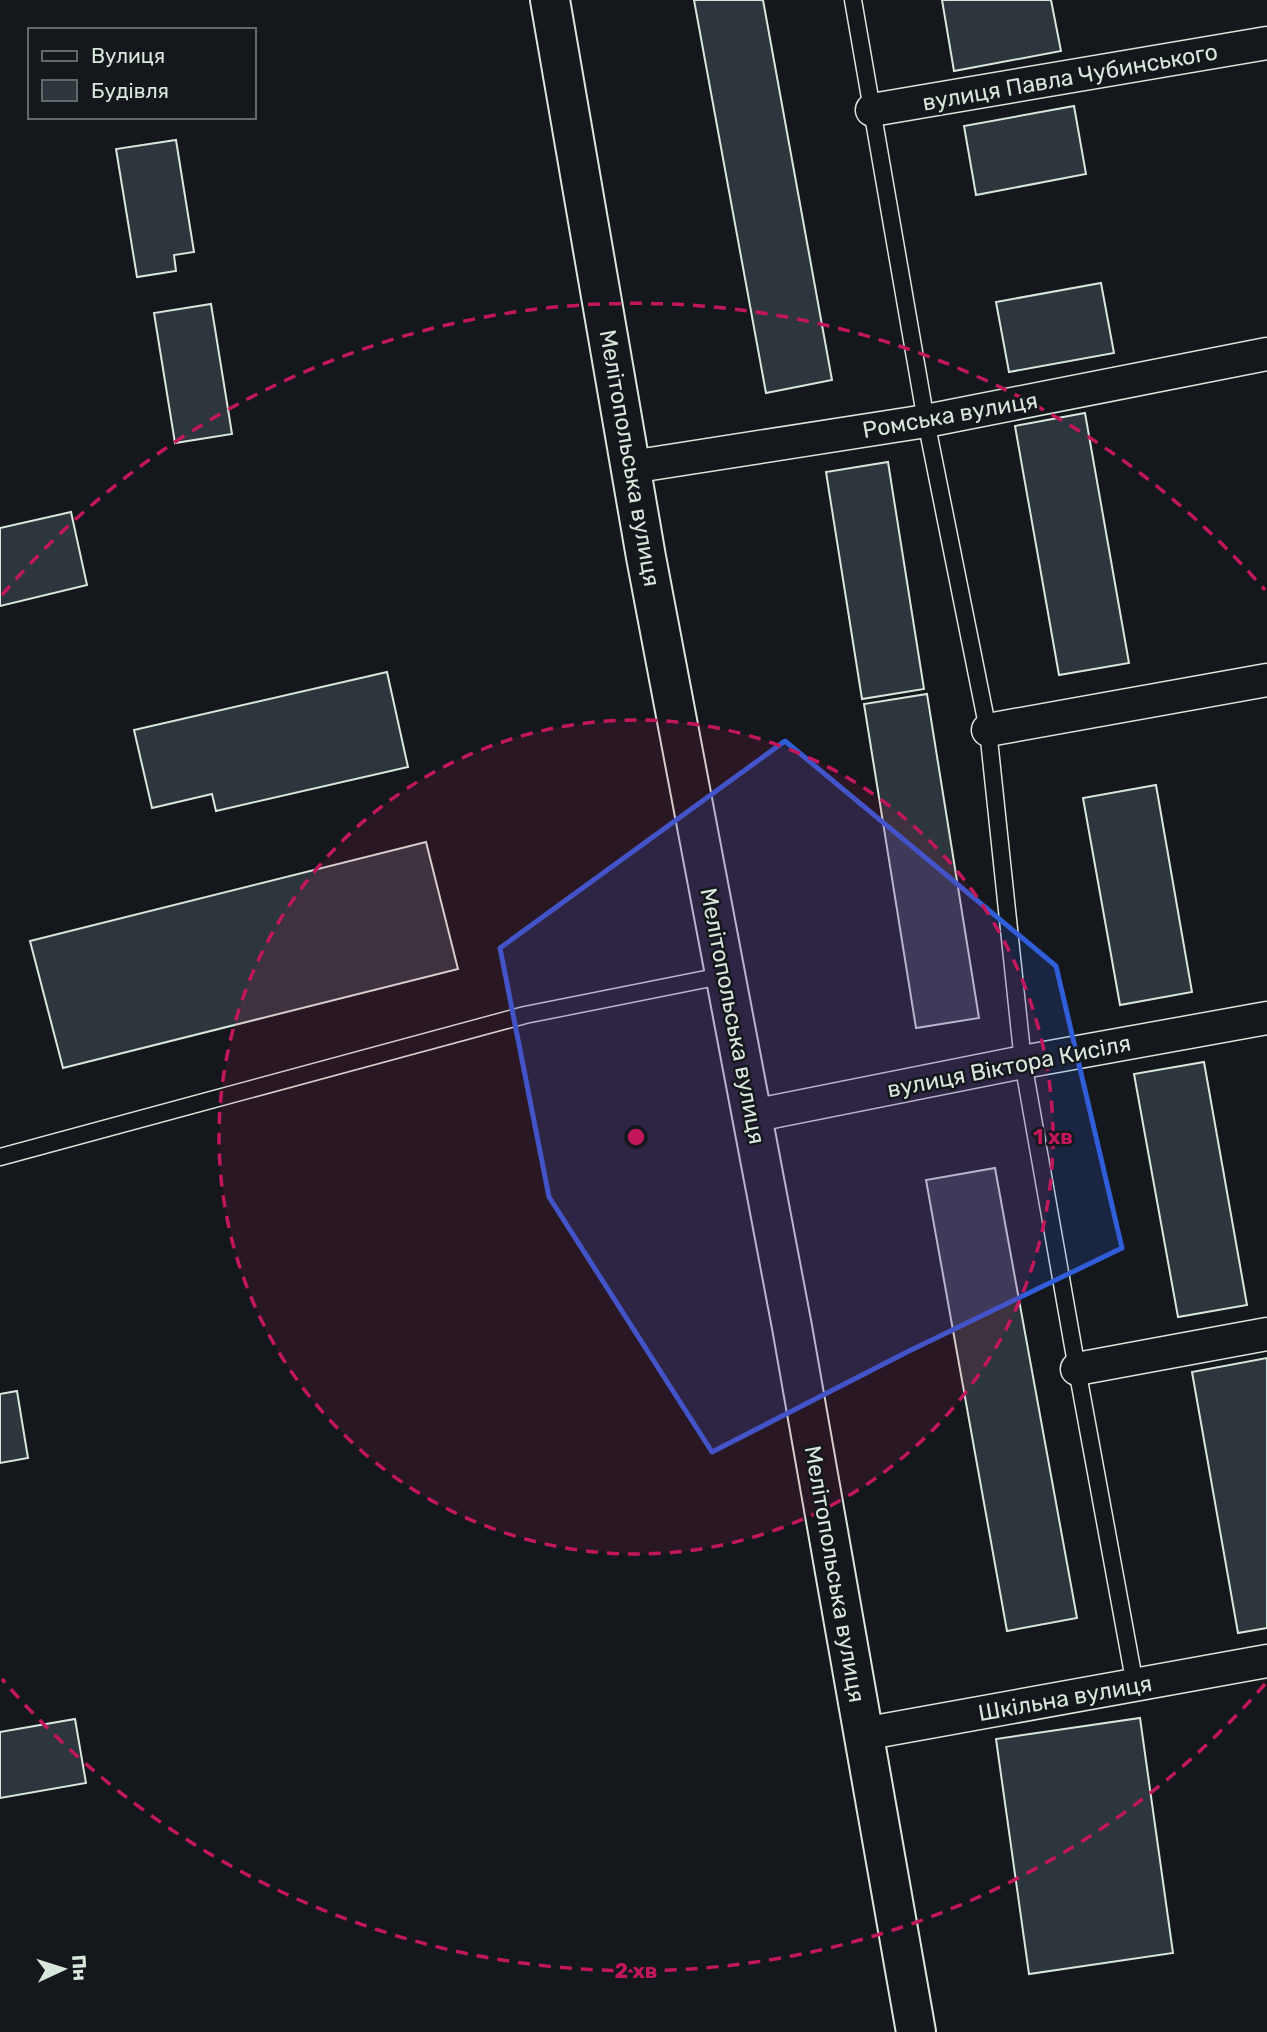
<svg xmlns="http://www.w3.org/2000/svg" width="1267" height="2032" font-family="Rubik,sans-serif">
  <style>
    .building { fill: #2c363c; stroke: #d8e6dc; stroke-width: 2 }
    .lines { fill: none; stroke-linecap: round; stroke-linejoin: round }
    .lane-casing { stroke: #d8e6dc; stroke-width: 19 }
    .street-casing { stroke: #d8e6dc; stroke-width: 35 }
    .secondary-casing { stroke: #d8e6dc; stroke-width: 42 }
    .lane { stroke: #14181c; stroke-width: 16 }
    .street { stroke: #14181c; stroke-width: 32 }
    .secondary { stroke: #14181c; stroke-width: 38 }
    .marked { fill: #305dd8; fill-opacity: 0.2; stroke: #305dd8; stroke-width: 5; stroke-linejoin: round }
    .ring { fill: none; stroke: #c2185b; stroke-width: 3.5; stroke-dasharray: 12 9 }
    .labels { text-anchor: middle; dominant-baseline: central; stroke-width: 5; stroke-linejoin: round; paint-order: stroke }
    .street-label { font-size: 23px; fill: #d8e6dc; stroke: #14181c }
    .centre { fill: #c2185b; stroke: #14181c; stroke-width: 3.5 }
    .ring-label { font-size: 21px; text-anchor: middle; font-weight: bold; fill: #c2185b; stroke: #14181c; stroke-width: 5; stroke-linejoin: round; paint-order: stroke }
  </style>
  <rect width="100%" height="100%" fill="#14181c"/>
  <!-- building -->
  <g class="building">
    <path d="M694 0H763L832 380 766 393Z"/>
    <path d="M942 0H1051L1061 51 954 71Z"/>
    <path d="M1074 106 1086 174 976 195 964 126Z"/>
    <path d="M176 140 194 252 174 255 176 271 137 277 116 149Z"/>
    <path d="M1101 283 1114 353 1009 372 996 302Z"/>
    <path d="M211 304 232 434 175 443 154 313Z"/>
    <path d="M1085 413 1129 663 1059 675 1015 426Z"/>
    <path d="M888 462 924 689 862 699 826 472Z"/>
    <path d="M71 512 87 585 0 606V528Z"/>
    <path d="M387 672 408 767 216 811 212 794 152 808 134 730Z"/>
    <path d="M927 694 979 1018 916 1028 864 704Z"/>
    <path d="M1156 785 1192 992 1120 1005 1083 798Z"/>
    <path d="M426 842 458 969 63 1068 30 941Z"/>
    <path d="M1204 1062 1247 1305 1178 1317 1134 1074Z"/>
    <path d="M995 1168 1077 1618 1007 1631 926 1180Z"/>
    <path d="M1267 1358V1628L1238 1633 1192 1372Z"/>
    <path d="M17 1391 28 1458 0 1463V1394Z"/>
    <path d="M1140 1718 1173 1953 1029 1974 996 1739Z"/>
    <path d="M75 1719 86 1783 0 1798V1732Z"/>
  </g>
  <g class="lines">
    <!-- lane casing -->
    <g class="lane-casing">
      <g id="lane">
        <path d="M853 0 926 421 988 730 1023 1062 1077 1369 1135 1685"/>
        <path d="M0 1157 525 1015 726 975"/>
      </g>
    </g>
    <!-- street casing -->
    <g class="street-casing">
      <g id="street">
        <path d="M872 110 1267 43"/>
        <path d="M631 467 926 421 1267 354"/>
        <path d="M988 730 1267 680"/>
        <path d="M752 1116 1023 1062 1267 1018"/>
        <path d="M1077 1369 1267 1334"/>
        <path d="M863 1734 1267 1661"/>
      </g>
    </g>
    <!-- secondary casing -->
    <g class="secondary-casing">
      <path id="secondary" d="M550 0 646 557 792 1327 916 2032"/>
    </g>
    <!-- lane -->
    <use href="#lane" class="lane"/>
    <!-- street -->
    <use href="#street" class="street"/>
    <!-- secondary -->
    <use href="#secondary" class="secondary"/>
  </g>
  <!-- marked area -->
  <path class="marked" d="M785 741 1056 966 1122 1248 907 1352 712 1452 549 1197 500 948Z"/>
  <!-- distance rings -->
  <circle cx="636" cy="1137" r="417" fill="#c2185b" fill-opacity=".12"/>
  <g class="ring">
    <circle cx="636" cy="1137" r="417"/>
    <path d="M1265 1684A834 834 0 0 1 2 1679M2 595A834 834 0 0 1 1265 590"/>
  </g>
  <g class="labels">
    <!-- street labels -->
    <g class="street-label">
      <text transform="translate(1070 77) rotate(-10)">вулиця Павла Чубинського</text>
      <text transform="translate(950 415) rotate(-10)">Ромська вулиця</text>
      <text transform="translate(630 458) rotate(80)">Мелітопольська вулиця</text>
      <text transform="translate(733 1016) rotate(79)">Мелітопольська вулиця</text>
      <text transform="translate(1009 1066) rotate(-11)">вулиця Віктора Кисіля</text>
      <text transform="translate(835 1574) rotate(80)">Мелітопольська вулиця</text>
      <text transform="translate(1065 1698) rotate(-10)">Шкільна вулиця</text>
    </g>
  </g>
  <circle cx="636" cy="1137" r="10" class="centre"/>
  <g class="ring-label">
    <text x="1053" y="1144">1 хв</text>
    <text x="636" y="1978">2 хв</text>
  </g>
  <!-- legend -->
  <rect x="28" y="28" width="228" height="91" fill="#14181c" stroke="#626a69" stroke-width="2"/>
  <rect x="42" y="51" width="35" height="10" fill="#14181c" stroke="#626a69" stroke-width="2"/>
  <text x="91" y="63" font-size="21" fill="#d8e6dc">Вулиця</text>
  <rect x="42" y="80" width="35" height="21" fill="#2c363c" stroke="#626a69" stroke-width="2"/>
  <text x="91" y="98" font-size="21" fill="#d8e6dc">Будівля</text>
  <!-- north arrow -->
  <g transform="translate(63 1969) rotate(86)" stroke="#14181c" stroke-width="5" paint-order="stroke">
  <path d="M0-5L12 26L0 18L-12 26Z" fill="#d8e6dc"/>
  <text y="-10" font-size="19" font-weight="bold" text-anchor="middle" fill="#d8e6dc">Пн</text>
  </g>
</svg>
